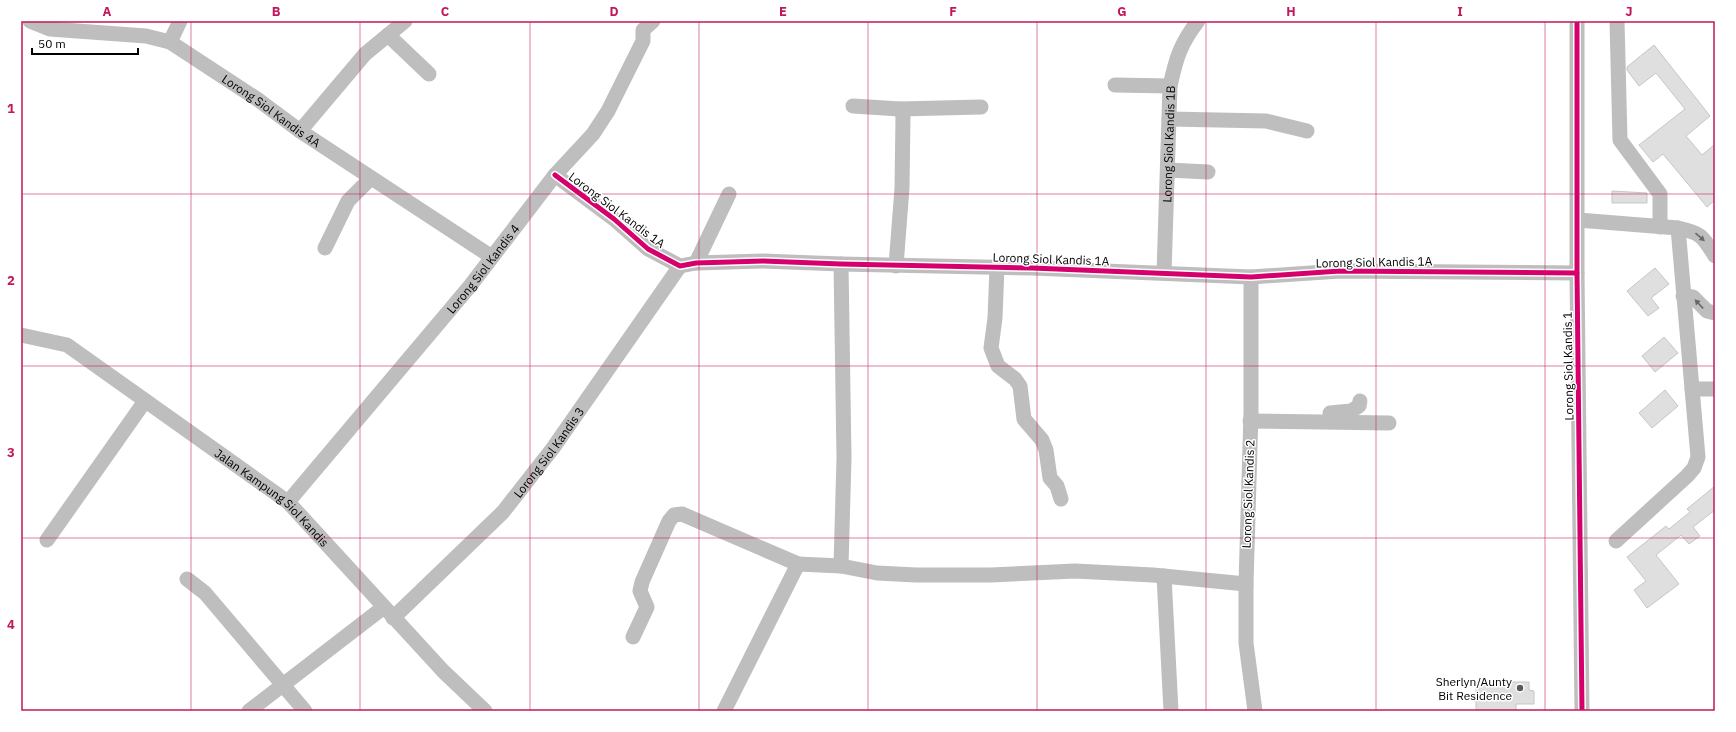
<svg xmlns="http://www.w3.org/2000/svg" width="1736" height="732" font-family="'IBM Plex Sans',sans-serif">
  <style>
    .building { fill: #dfdfdf; stroke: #c6c6c6 }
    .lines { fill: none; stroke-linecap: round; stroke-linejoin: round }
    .minor { stroke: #bebebe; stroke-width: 15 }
    .cycleway-casing { stroke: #fff; stroke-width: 8 }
    .cycleway { stroke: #d6006c; stroke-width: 5 }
    .oneway { fill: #686868 }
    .grid { fill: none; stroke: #c2185b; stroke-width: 1; stroke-opacity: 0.55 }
    .poi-dot { fill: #595959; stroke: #fff; stroke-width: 1.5 }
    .labels { text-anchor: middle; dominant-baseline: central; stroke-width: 3; stroke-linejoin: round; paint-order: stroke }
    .street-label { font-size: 12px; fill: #000; stroke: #fff }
    .poi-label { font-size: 12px; fill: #000; stroke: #fff; text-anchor: end }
    .neatline { fill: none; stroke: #c2185b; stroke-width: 1.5 }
    .grid-label { font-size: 13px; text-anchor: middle; font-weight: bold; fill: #c2185b }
  </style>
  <rect width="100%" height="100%" fill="#fff"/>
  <!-- building -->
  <g class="building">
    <path d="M1654 45 1710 116 1686 136 1702 155 1715 144V200L1707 207 1663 154 1653 162 1639 145 1685 109 1656 73 1639 86 1627 70V67Z"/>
    <path d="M1612 191 1647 193V203H1612Z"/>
    <path d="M1655 268 1669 284 1651 298 1659 308 1648 316 1627 291Z"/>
    <path d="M1664 337 1678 353 1655 372 1642 356Z"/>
    <path d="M1665 390 1678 406 1652 428 1639 413Z"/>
    <path d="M1715 486V510L1693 527 1700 536 1689 544 1681 535 1656 555 1679 584 1647 608 1634 590 1646 581 1627 557 1666 526 1669 529 1690 512 1687 509Z"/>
    <path d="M1476 682H1529V690L1534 691V704H1516V711H1476Z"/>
  </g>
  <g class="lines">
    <!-- minor -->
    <g class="minor">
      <path id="s1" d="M30 21 50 29 146 36 170 42 257 99 300 131 492 257"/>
      <path d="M1577 21V273L1582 711"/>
      <path d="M1617 21 1620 140 1660 194V227"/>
      <path d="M388 35 429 74"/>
      <path d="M170 42 180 21"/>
      <path d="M1115 85 1170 86"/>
      <path d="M853 106 900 109 903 116 902 188 896 266"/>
      <path d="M900 109 981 107"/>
      <path d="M1169 119 1266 121 1307 131"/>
      <path d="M300 131 365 54 405 21"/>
      <path d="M1168 170 1208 172"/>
      <path d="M555 175 614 219 648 249 680 266 696 263 763 261 841 264 1032 268 1251 277 1340 271 1577 273"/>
      <path d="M1578 220 1678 228 1698 457 1694 468 1687 476 1616 541"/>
      <path d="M1678 228C1702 233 1703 237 1715 256"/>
      <path d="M325 248 348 201 371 178"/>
      <path d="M696 263 729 194"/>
      <path d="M841 264 844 458 841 566"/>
      <path d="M997 267 995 318 991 348 998 366 1015 379 1020 386 1024 419 1042 440 1046 450 1050 478 1057 486 1061 499"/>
      <path id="s2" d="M1164 273 1170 86C1176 59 1180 44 1198 21"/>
      <path d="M1251 277V412L1246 584V643L1255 711"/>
      <path d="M1683 296 1693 297 1707 311 1715 313"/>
      <path id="s3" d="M21 335 67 345 288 502 443 671 485 711"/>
      <path d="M1692 389H1715"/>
      <path d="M1330 413 1351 411 1359 406 1360 401"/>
      <path d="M1250 421 1389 423"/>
      <path id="s4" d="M288 502 470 286 555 175 593 134 608 111 643 41V30L653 21"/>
      <path d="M47 540 145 401"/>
      <path d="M1164 576 1171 711"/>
      <path d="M187 579 205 593 305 711"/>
      <path id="s5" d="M393 618 503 512 553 448 680 266"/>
      <path d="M633 637 647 607 640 591 642 582 669 521 674 515 682 514 798 564"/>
      <path d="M249 711 384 607"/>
      <path d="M724 711 798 564 841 566 877 573 916 575H991L1075 571 1153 575 1246 584"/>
    </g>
    <!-- cycleway casing -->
    <g class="cycleway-casing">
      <g id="cycleway">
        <path d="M1577 21V273L1582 711"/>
        <path d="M555 175 614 219 648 249 680 266 696 263 763 261 841 264 1032 268 1251 277 1340 271 1577 273"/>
      </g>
    </g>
    <!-- cycleway -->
    <use href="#cycleway" class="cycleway"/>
  </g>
  <!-- one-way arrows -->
  <defs><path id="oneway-solid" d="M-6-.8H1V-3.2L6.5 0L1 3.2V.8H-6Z"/></defs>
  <g class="oneway">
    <use href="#oneway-solid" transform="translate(1700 237) rotate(41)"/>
    <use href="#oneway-solid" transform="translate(1699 304) rotate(-133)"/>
  </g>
  <!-- grid -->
  <path class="grid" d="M191 21V711M360 21V711M530 21V711M699 21V711M868 21V711M1037 21V711M1206 21V711M1376 21V711M1545 21V711M21 194H1715M21 366H1715M21 538H1715"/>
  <!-- markers -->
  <circle class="poi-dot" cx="1520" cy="688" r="4"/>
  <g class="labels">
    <!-- street labels -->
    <g class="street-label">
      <text stroke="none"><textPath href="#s1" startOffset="265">Lorong Siol Kandis 4A</textPath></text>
      <text stroke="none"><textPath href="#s2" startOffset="129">Lorong Siol Kandis 1B</textPath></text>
      <text transform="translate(617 210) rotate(37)">Lorong Siol Kandis 1A</text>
      <text transform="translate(1051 259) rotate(2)">Lorong Siol Kandis 1A</text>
      <text transform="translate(1374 262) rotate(-1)">Lorong Siol Kandis 1A</text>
      <text stroke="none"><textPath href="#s4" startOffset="304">Lorong Siol Kandis 4</textPath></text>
      <text transform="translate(1568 366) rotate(-91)">Lorong Siol Kandis 1</text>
      <text stroke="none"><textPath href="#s5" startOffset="228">Lorong Siol Kandis 3</textPath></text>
      <text transform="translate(1248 494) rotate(-88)">Lorong Siol Kandis 2</text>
      <text stroke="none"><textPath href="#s3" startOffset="303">Jalan Kampung Siol Kandis</textPath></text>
    </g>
    <!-- poi labels -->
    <g class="poi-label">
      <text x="1512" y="681">Sherlyn/Aunty<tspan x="1512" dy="14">Bit Residence</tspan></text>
    </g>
  </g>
  <!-- border -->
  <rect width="1736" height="732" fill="none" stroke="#ffffff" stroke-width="44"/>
  <!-- scale -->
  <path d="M32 48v6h106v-6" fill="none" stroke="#000000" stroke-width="2"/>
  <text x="38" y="48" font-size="12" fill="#000000" stroke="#ffffff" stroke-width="3" paint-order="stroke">50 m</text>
  <rect x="22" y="22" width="1692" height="688" class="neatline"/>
  <g class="grid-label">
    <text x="107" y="16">A</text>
    <text x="276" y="16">B</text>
    <text x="445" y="16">C</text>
    <text x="614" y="16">D</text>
    <text x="783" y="16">E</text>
    <text x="953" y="16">F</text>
    <text x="1122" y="16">G</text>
    <text x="1291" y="16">H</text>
    <text x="1460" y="16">I</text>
    <text x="1629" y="16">J</text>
    <text x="11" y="113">1</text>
    <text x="11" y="285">2</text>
    <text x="11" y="457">3</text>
    <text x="11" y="629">4</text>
  </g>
</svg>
